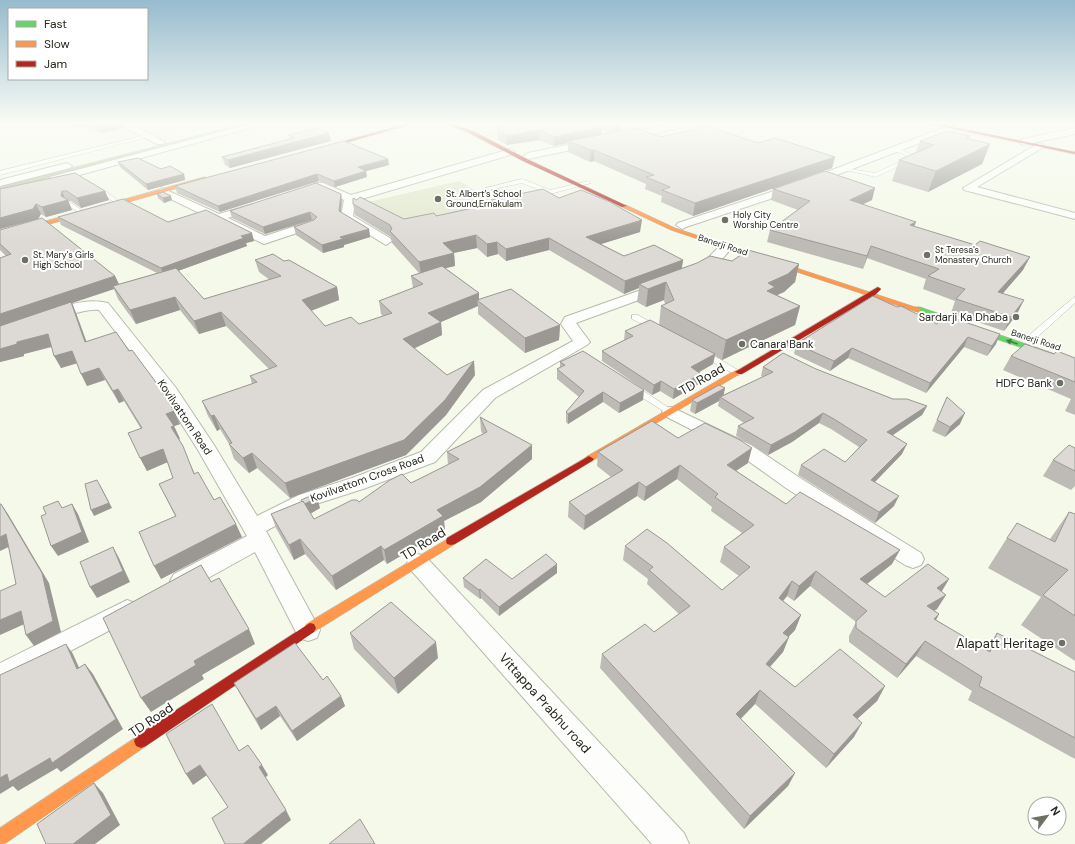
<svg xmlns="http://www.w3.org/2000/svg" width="1075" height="844" font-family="'DM Sans',sans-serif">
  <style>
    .green { fill: #e1e8ce }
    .water { fill: #bdc6a6 }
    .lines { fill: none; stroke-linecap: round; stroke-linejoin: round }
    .lane-casing { stroke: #b6bbad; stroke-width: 1 }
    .street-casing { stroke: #b6bbad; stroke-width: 2 }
    .fast-casing { stroke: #b6bbad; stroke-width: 1 }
    .slow-casing { stroke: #b6bbad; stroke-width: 1 }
    .jam-casing { stroke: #b6bbad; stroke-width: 1 }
    .lane { fill: #fdfefc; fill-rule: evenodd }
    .street { fill: #fdfefc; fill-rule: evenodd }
    .fast { fill: #63d668; fill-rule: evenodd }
    .slow { fill: #ff974d; fill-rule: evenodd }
    .jam { fill: #b3261e; fill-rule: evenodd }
    .wall { fill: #bebbb6; fill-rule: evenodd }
    .shaded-wall { fill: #9b9894 }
    .building { fill: #ddd9d4; stroke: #9b9894 }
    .oneway { fill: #447f42 }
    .poi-dot { fill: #6d7164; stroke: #fff; stroke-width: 1.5 }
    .labels { text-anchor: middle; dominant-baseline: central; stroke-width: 4; stroke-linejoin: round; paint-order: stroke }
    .far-poi-label { font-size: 9px; fill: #25281c; stroke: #fff; text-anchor: start }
    .far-street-label { font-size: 9px; fill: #25281c; stroke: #fff }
    .poi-label { font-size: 11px; fill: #25281c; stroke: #fff; text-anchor: end }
    .street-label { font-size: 11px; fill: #25281c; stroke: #fff }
    .near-street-label { font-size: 13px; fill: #25281c; stroke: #fff }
    .near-poi-label { font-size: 13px; fill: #25281c; stroke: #fff; text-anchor: end }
  </style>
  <rect width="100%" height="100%" fill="#f4f9e9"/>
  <!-- green -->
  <path class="green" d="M459 181 499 205 404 230 368 202Z"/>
  <!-- water -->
  <path class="water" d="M241 124H252L0 191V186Z"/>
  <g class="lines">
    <!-- lane casing -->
    <g class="lane-casing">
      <g id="lane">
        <path d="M191 124H198L0 175V171Z"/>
        <path d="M681 124H687L708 133 704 134Z"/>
        <path d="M973 124H978L966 132H962V130Z"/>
        <path d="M506 130 510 131 489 137 487 136Z"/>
        <path d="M893 148H897L917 157 876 177 842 169 844 168 875 173 911 157 893 150Z"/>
        <path d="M522 179 550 190 588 181 591 183 550 194 522 183 489 190 486 188Z"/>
        <path d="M103 192H107L121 203 116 204 103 194Z"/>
        <path d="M66 202H70L86 213 81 214 66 204Z"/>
        <path d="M1075 297V303L1034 340H1028V336L1073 298Z"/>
        <path d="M632 315H638L659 327 655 329H652L632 319Z"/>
        <path d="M700 351H706L743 373 739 375H736L700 355 699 353Z"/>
        <path d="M633 385 636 386 675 412 671 415 668 414 630 390 629 388 630 386Z"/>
      </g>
    </g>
    <!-- street casing -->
    <g class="street-casing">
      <g id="street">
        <path d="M119 124H130L165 142 163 144H157Z"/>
        <path d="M250 124H264L58 181H50L49 179 50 177Z"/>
        <path d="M374 124H386L396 129 392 132Z"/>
        <path d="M672 124H688L684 127 623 140 619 137 623 134Z"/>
        <path d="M951 125 954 126V130L800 189 686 227 682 229 676 225 678 223 792 185Z"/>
        <path d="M1075 128V134L1023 145 1018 142 1023 139Z"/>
        <path d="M592 140 595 141V145L528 159 523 156 528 153Z"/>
        <path d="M1039 143 1044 146 1042 148 977 187 1075 213V219L964 190 963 188Z"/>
        <path d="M510 149 515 152 513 154 355 201 353 216 390 238 392 241 386 245 343 219 341 217 344 200 314 185 315 183H323L351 195Z"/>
        <path d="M67 163 72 166 70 168 0 186V180Z"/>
        <path d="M162 188 219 214 253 204 257 205 259 207 257 209 228 218 265 236 311 221 317 225 315 227 264 244 158 193 157 191Z"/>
        <path d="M726 243 732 247C724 258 707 278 692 274L690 271C694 266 699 265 704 262 711 256 717 246 726 243Z"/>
        <path d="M661 283 666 284 668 287 666 290 576 323 590 342 587 345 495 398 435 462 366 488 313 505 266 531 320 630 317 638 308 641 299 638 255 552 190 588 182 590 174 588 170 581 174 574 247 536 198 450 162 393 99 310C80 308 59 322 47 319L45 316 47 313C66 305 87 298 108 303L176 388 214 445 257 516 299 495 352 478 421 452 483 390 573 341 561 324 565 317Z"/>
        <path d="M671 407 751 445 800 478 921 553 924 559 921 565 913 568 905 565 786 488 737 453 665 416 662 412 665 408Z"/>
        <path d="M418 554 426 557 684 833 689 844H652L410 569 407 563 410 557Z"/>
        <path d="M127 600 135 603 139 610 135 617 0 688V663Z"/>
      </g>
    </g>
    <!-- fast casing -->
    <g class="fast-casing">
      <path id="fast" d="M914 307H920L1075 361V366L914 311Z"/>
    </g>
    <!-- slow casing -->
    <g class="slow-casing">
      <g id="slow">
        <path d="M205 177 208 179 207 180 0 238V234Z"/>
        <path d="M622 205H626L675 228 921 309 920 311H914L671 230 622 207Z"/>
        <path d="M736 370H739L743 372 592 461 589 462 584 459 586 457Z"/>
        <path d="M451 537 455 538 456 541 455 544 314 632 310 633 306 632 304 628 306 624Z"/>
        <path d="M141 734 146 736 148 741 146 746 6 843 0 844V828Z"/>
      </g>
    </g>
    <!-- jam casing -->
    <g class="jam-casing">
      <g id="jam">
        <path d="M405 124H412L320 150 316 149Z"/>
        <path d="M446 124H452L473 131 527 159 627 206 622 207 523 161 469 133Z"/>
        <path d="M930 124H939L1075 152V154Z"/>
        <path d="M878 287 881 289 875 295 742 374H739L735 372Z"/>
        <path d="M589 456 594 459 592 461 455 544 451 545 447 544 446 541 447 538Z"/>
        <path d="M310 623 314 624 316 628 314 632 146 746 141 748 136 746 134 741 136 736Z"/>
      </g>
    </g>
    <!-- lane -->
    <use href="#lane" class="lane"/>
    <!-- street -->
    <use href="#street" class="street"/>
    <!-- fast -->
    <use href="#fast" class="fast"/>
    <!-- slow -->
    <use href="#slow" class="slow"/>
    <!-- jam -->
    <use href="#jam" class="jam"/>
  </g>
  <!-- wall -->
  <g class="wall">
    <path d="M69 124H122L124 128 101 133 85 127H76Z"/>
    <path d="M510 124H621L620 131 661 137 758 143 835 157 832 168 693 216 661 202 662 196 645 189 646 184 594 161 590 162 568 152V143L554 146 539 140 507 145 498 140 497 127ZM602 130 610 133 602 134Z"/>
    <path d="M329 133 331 141 230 168 225 165 222 157 290 139 289 135Z"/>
    <path d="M969 139 990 144 982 164 928 192 892 181 899 160 916 152 920 141Z"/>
    <path d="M118 162 184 174 185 180 148 190 120 167Z"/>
    <path d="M389 165 366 171 367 177 335 187 319 181 220 212 177 193 175 186Z"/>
    <path d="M75 173 109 200 81 208 71 201H68L72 210 46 217 41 214 38 219 0 229Z"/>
    <path d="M773 189 872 200 863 204 914 226 1023 270 1003 293 1017 314 1004 331 951 313 955 301 923 289 926 279 867 258 863 269 767 242 770 230 798 210 771 200Z"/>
    <path d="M157 194 172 200 164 203 158 198Z"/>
    <path d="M341 194 342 201 341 212 369 229 370 237 344 245V247L323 253 296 235 294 227 313 221 312 220 265 234 232 218 230 211Z"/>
    <path d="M559 198 640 232 601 244 624 256 683 260 682 268 732 261 799 264 795 282 784 292 777 295 800 306 795 325 722 360 715 356 713 364 699 372 701 374 699 384 673 399 660 391 652 395 602 361V351L624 340 625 331 659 325 661 306 665 304 664 300 646 307 637 302 639 288 624 294 549 250 506 261 498 254 487 257 477 248 454 253 455 266 445 268 479 293V299L560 325 559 340 525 353 478 314V306L441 322 442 335 414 348 447 375H475L446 415 406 455 290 498 257 468 249 473 234 459 229 444 220 429 217 431 208 416 202 401 252 384 250 376 269 369 226 326 199 334 180 310 136 324 118 299 114 289 72 303 76 313 86 341 129 351 174 411 180 424 174 426 180 439H179L195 474 242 537 161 579 175 516 159 484 173 478 167 462 147 471 128 433 141 429 124 401 119 403 105 380 87 386 77 363 61 368 52 347 24 354V356L0 362V258L6 256 0 250V230L115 276 119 284 157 273 61 225 58 217 168 222 254 241 246 243 247 246 178 271 204 299 270 280 259 272 255 260 284 261 337 287 339 300 311 311 325 326 359 324 383 316 381 314 379 301 413 288 411 276 419 273 392 243 391 237 355 215 353 204 357 200 404 219 436 216 491 204V200Z"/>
    <path d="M897 307 937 324 996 344 987 356 964 347 926 393 848 358 830 371 794 354 796 344Z"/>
    <path d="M1054 354 1075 358V415L1065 411 1071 399 1003 370 1011 356Z"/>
    <path d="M560 362 643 400 619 413 603 402 568 424 566 422V412L579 397 557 379V369L560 367Z"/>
    <path d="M763 367 816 369 893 399 927 406 922 415 892 435 902 454 875 482 894 506 875 523 798 475 801 465 845 462 859 447 831 429 819 423 792 442 768 455 736 436 738 426 744 423 718 406 719 401 695 414 690 411 692 400 725 388 723 395 763 377 761 376Z"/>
    <path d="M947 397 960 424 945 437 932 431Z"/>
    <path d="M480 417 532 445V459L481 502 444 521 445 530 387 564 384 560 336 590 305 554 294 560 276 528 271 514 302 502 301 500 320 508 310 514 314 519 411 483 448 465 447 452 483 434 481 431Z"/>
    <path d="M678 438 748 463 736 471 786 504 892 564 867 584 885 597 949 579 942 591 937 609 934 611 939 614 936 620 986 650 987 647 997 633 1075 672V759L968 700 972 691 916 656 897 678 849 642V636L856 622 810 586 794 601 787 596 783 601 801 615 795 630 788 637H789L783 652 770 667 795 687 885 686 877 701 857 719 854 737 826 768 755 704 741 719 795 773 788 786 744 829 600 668 602 654 654 632 679 614 647 584 648 579 623 560 625 546 722 590 739 576 720 562 724 547 742 533 711 511 712 507 677 479 644 501 637 496 584 530 568 517 569 502 611 477 597 466 598 452Z"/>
    <path d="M1075 447V486L1071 490 1043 476 1053 460 1075 448Z"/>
    <path d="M1069 512 1075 514V661L1021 625 1041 597 988 568 1007 538 1050 539Z"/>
    <path d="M557 564V573L499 616 481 598 480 599 464 587 463 578 512 579Z"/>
    <path d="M350 633 438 658 398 694 354 649Z"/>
    <path d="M323 680 341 696 345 706 297 741 280 716 261 730 240 694 234 683Z"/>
  </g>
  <!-- shaded-wall -->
  <g class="shaded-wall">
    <path d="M75 124H84L85 127H76Z"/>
    <path d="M97 124H122L124 128 101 133Z"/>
    <path d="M619 124H621L620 133 613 134 614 125Z"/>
    <path d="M602 127V136L568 141V143L554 146V137Z"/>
    <path d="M539 130V140L507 145V136Z"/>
    <path d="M329 133 331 141 230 168 228 160Z"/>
    <path d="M990 144 982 164 928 192 936 171Z"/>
    <path d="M591 150H594V161L590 162Z"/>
    <path d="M835 157 832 168 693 216 695 203Z"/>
    <path d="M388 159 389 165 359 173 358 167Z"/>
    <path d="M366 171 367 177 335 187 334 181Z"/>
    <path d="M184 174 185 180 148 190 146 184Z"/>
    <path d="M317 174 319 181 220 212 218 206Z"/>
    <path d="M875 188 872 200 847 212 850 200Z"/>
    <path d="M62 191 66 201 68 200 72 210 46 217 42 207 61 196Z"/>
    <path d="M105 191 109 200 81 208 77 198Z"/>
    <path d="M341 194 342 201 340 218 339 211Z"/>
    <path d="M171 196 172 200 164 203 163 198Z"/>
    <path d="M36 204 41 214 38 219 0 229V218Z"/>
    <path d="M310 212 312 220 265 234 263 227Z"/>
    <path d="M642 220 640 232 585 249 586 237Z"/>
    <path d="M916 222 911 234 910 225Z"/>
    <path d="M369 229 370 237 344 245V247L323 253 322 245 340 237Z"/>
    <path d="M252 233 254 241 246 243 247 246 164 276 161 268 241 236Z"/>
    <path d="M476 235 477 248 444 255 443 243Z"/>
    <path d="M549 238V250L506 261V249Z"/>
    <path d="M497 242 498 254 487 257V244Z"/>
    <path d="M871 246 867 258 863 269 867 256Z"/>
    <path d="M454 253 455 266 421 274 419 262Z"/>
    <path d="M1030 257 1023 270 992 306 998 292Z"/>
    <path d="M683 260 681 272 639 284V288L624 294 625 281Z"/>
    <path d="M799 264 795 282 784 292 773 297 763 309 768 283Z"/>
    <path d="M115 276 120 287 113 286 114 289 72 303 76 313 91 354 85 342 71 304 0 327V314Z"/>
    <path d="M666 282 664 300 646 307 648 289Z"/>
    <path d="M337 287 339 300 305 313 302 300Z"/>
    <path d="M479 293V301L477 300 478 306 441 322 442 335 405 353 403 339 428 313Z"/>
    <path d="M175 297 180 310 136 324 130 310Z"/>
    <path d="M1024 300 1017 314 1004 331 1011 317Z"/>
    <path d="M800 306 795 325 722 360 726 340Z"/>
    <path d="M221 312 226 326 199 334 194 321Z"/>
    <path d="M560 325 559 340 525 353V338Z"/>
    <path d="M48 334 54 346 24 354V356L0 362V349L17 342Z"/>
    <path d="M1000 334 996 344 987 356 992 346Z"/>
    <path d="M968 337 964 347 926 393 930 383Z"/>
    <path d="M852 348 848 358 830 371 834 361Z"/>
    <path d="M72 351 78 363 61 368 54 356Z"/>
    <path d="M715 354 713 364 689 378 691 367Z"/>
    <path d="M474 361 475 375 446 415 406 455 290 498 285 483Z"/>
    <path d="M99 368 105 380 87 386 81 374Z"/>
    <path d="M701 374 699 384 673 399 674 389Z"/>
    <path d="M661 381 660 391 652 395 654 385Z"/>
    <path d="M725 388 723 398 720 397 719 401 695 414 697 403Z"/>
    <path d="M118 389 124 401 119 403 113 391Z"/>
    <path d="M644 390 643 400 619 413 620 403Z"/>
    <path d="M603 392V402L568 424V414Z"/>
    <path d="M927 406 922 415 883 442 887 432Z"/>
    <path d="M174 411 180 424 172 427 166 414Z"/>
    <path d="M823 413 819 423 792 442 768 455 771 445Z"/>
    <path d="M965 413 960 424 945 437 950 427Z"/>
    <path d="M214 415 220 429 217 431 211 416Z"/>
    <path d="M174 426 180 439 177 440 171 427Z"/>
    <path d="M907 444 902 454 867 490 871 480Z"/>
    <path d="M532 445V459L481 502 444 521 445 530 387 564 384 550 437 510Z"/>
    <path d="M752 448 748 463 723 479 727 465Z"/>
    <path d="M163 449 168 462 147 471 140 458Z"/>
    <path d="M252 453 257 468 249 473 243 458Z"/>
    <path d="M680 465 677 479 644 501 646 487Z"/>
    <path d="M639 482 637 496 584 530 585 516Z"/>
    <path d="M100 485 112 508 94 516 91 510Z"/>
    <path d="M899 496 894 506 875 523 879 512Z"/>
    <path d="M317 497 320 508 308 515 305 504Z"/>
    <path d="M1 504 8 514 49 583 61 632 34 646 26 635Z"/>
    <path d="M72 504 78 514 89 542 58 556 51 546Z"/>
    <path d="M236 524 242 537 161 579 154 566Z"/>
    <path d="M6 534 13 545 0 551V537Z"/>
    <path d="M300 539 305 554 294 560 289 545Z"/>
    <path d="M381 546 384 560 336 590 332 576Z"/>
    <path d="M113 547 119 558 130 582 97 598 90 587Z"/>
    <path d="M900 550 892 564 854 594 860 579Z"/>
    <path d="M557 564V573L499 616V607Z"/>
    <path d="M816 571 810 586 794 601 799 586Z"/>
    <path d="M949 579 940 594 937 588Z"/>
    <path d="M792 581 787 596 774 612 779 598Z"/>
    <path d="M480 589 481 598 480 599 479 590Z"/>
    <path d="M946 595 937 609 919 620 927 606Z"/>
    <path d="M21 611 29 622 0 635V620Z"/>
    <path d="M939 614 931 629 934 619Z"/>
    <path d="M801 615 795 630 778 648 783 633Z"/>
    <path d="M249 629 255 644 202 675 204 679 151 712 141 698 194 661Z"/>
    <path d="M789 637 783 652 760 678 766 664Z"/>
    <path d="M925 641 916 656 897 678 906 664Z"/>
    <path d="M436 642 438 658 398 694 394 678Z"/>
    <path d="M66 644 73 654 84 679 77 669Z"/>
    <path d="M85 664 93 674 123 729 61 772 57 768 18 791 13 786 0 794V778Z"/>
    <path d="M885 686 877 701 846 729 853 715Z"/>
    <path d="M760 690 755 704 731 728 736 714Z"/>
    <path d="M341 696 345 706 297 741 292 731Z"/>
    <path d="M276 706 280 716 261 730 256 719Z"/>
    <path d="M862 723 854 737 826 768 834 754Z"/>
    <path d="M200 765 207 775 193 785 186 774Z"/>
    <path d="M262 765 268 775 265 778 259 767Z"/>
    <path d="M795 773 788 786 744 829 750 816Z"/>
    <path d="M94 783 103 793 120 825 95 844H73Z"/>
    <path d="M286 810 291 820 261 844H243Z"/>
  </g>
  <!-- building -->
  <g class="building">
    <path d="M510 124H594L602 127 554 137 539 130 507 136 498 131 497 127Z"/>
    <path d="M708 126 758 143 775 138 835 157 695 203 662 190 670 187 646 177 654 175 594 150H591L568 141 636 128 661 137Z"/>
    <path d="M317 128 329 133 228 160 222 157 294 138 289 135Z"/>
    <path d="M947 131 970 136 966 138 990 144 936 171 899 160 934 145 920 141Z"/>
    <path d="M344 141 388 159 358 167 366 171 334 181 317 174 218 206 175 186Z"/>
    <path d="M138 158 161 169 170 166 184 174 146 184 118 162Z"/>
    <path d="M825 171 875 188 850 200 916 222 910 225 975 245 980 241 1030 257 998 292 1024 300 1011 317 956 299 965 289 928 276 939 269 871 246 867 256 770 230 810 201 773 189Z"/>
    <path d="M75 173 105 191 77 198 67 191H62L61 196 68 200 42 207 36 204 33 209 0 218V189Z"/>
    <path d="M316 183 341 194 339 211 369 229 340 237 343 239 322 245 294 227 314 220 317 217 310 212 263 227 230 211Z"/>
    <path d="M543 189 559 198 581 190 610 202 642 220 586 237 624 256 654 245 683 260 625 281 549 238 506 249 497 242 487 244 476 235 443 243 454 253 419 262 390 231 392 229 390 225 353 204V198L357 200 360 197 404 219 434 213 436 216 496 203 491 200Z"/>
    <path d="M163 192 171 196 163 198 157 194Z"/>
    <path d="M123 199 168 222 206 210 252 233 241 236 244 238 161 268 58 217Z"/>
    <path d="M42 218 115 276 0 314V258L11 254 0 244V230Z"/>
    <path d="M748 250 799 264 788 274 768 283 775 287 767 291 800 306 726 340 661 306 674 300 666 282 648 289 639 284 697 263 710 256 732 261Z"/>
    <path d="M273 254 284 261 289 260 337 287 302 300 325 326 351 317 359 324 392 313 379 301 423 284 411 276 442 266 479 293 428 313 441 322 403 339 447 375 474 361 445 400 404 440 285 483 252 453 243 458 229 444 232 443 214 415 211 416 202 401 257 382 250 376 277 366 221 312 194 321 175 297 130 310 113 286 176 268 204 299 281 276 255 260Z"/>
    <path d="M511 289 560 325 525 338 477 300Z"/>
    <path d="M873 296 897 307 901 306 937 324 944 315 1000 334 992 346 968 337 930 383 852 348 834 361 796 344Z"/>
    <path d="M71 302 85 342 116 332 129 351 132 350 155 381 174 411 166 414 174 426 171 427 183 446 194 474 198 472 214 500 220 497 236 524 154 566 139 532 176 516 159 484 173 478 163 449 140 458 128 433 142 428 118 389 113 391 99 368 81 374 72 351 54 356 48 334 17 342V344L0 349V326Z"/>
    <path d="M650 320 715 354 691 367 701 374 674 389 661 381 654 385 602 351 633 336 625 331Z"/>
    <path d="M1025 344 1054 354 1057 351 1075 358V382L1011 356Z"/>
    <path d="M583 351 644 390 620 403 603 392 568 414 566 412 584 391 557 369 565 365 560 362Z"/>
    <path d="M783 353 816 369 893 399H907L927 406 887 432 907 444 871 480 899 496 879 512 801 465 824 449 845 462 867 440 834 419 823 413 795 432 771 445 738 426 754 418 720 397 773 372 763 367Z"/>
    <path d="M719 385 725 388 697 403 692 400Z"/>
    <path d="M947 397 965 413 950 427 937 420Z"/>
    <path d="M480 417 532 445 480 487 437 510 443 516 384 550 381 546 332 576 300 539 289 545 271 514 303 501 314 519 352 500H357L359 502 390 480 402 474 411 483 459 459 447 452 487 432Z"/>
    <path d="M652 421 678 438 705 423 740 440 752 448 727 465 786 504 800 492 900 550 860 579 885 597 928 564 949 579 937 588 946 595 927 606 939 614 934 619 990 652 997 633 1075 672V738L979 686 982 677 925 641 906 664 856 628V621L867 611 816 571 799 586 792 581 779 598 801 615 783 633 789 637 766 664 795 687 840 649 885 686 853 715 862 723 834 754 760 690 736 714 795 773 750 816 602 654 645 624 654 632 690 606 649 570 653 567 625 546 647 529 667 543 722 590 750 567 724 547 754 525 715 497 718 494 680 465 646 487 639 482 585 516 569 502 623 470 598 452Z"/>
    <path d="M1069 445 1075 448V471L1053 460Z"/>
    <path d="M97 480 109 503 91 510 85 484Z"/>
    <path d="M315 494 317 497 305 504 303 501 302 502 301 500Z"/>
    <path d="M58 501 62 508 72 504 82 532 51 546 41 516 46 514 43 507Z"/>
    <path d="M0 504H1L42 573 53 621 26 635 21 611 0 620V591L16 584 6 534 0 537Z"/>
    <path d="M1069 512 1075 514V616L1043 595 1068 570 1007 538 1017 523 1055 542Z"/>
    <path d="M113 547 123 571 90 587 80 562Z"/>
    <path d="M546 554 557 564 499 607 480 589 479 590 463 578 486 559 512 579Z"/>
    <path d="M201 565 211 582 219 578 249 629 194 661 196 665 141 698 103 618Z"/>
    <path d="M391 602 436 642 394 678 350 633Z"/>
    <path d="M295 643 323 680 327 676 341 696 292 731 276 706 256 719 234 683Z"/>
    <path d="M66 644 77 669 85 664 116 719 52 763 50 758 9 782 7 774 0 778V675Z"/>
    <path d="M212 704 239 751 248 745 262 765 259 767 286 810 243 844H225L212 818 228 807 200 765 186 774 166 734Z"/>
    <path d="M94 783 111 815 73 844H46L37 824Z"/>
    <path d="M360 819 375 844H329Z"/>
  </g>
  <!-- one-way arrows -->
  <defs><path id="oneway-solid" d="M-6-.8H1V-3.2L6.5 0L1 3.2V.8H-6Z"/></defs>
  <use class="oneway" href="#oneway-solid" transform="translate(1012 342) rotate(-161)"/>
  <!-- sky -->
  <linearGradient id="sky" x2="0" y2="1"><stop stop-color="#97bbce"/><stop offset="0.51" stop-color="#fafcf5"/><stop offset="1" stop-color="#fafcf5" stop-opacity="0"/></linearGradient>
  <rect width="1075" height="242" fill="url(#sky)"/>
  <!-- markers -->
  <g class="poi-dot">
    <circle cx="438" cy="199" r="4"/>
    <circle cx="725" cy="220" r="4"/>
    <circle cx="927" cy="255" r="4"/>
    <circle cx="25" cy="260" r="4"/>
    <circle cx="1016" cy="317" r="4"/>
    <circle cx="742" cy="344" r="4"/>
    <circle cx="1060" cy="383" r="4"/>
    <circle cx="1062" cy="643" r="4"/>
  </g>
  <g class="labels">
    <!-- far-poi labels -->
    <g class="far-poi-label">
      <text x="446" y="194">St. Albert’s School<tspan x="446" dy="10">Ground,Ernakulam</tspan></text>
      <text x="733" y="215">Holy City<tspan x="733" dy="10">Worship Centre</tspan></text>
      <text x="935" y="250">St Teresa's<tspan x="935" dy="10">Monastery Church</tspan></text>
      <text x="33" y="255">St. Mary's Girls<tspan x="33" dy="10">High School</tspan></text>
    </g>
    <!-- far-street labels -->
    <g class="far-street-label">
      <text transform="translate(723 245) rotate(18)">Banerji Road</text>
      <text transform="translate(1036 340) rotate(18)">Banerji Road</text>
    </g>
    <!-- poi labels -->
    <g class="poi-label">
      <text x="1008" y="317">Sardarji Ka Dhaba</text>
      <text x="750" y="344" text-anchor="start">Canara Bank</text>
      <text x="1052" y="383">HDFC Bank</text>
    </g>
    <!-- street labels -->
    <g class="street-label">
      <text transform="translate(185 417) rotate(56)">Kovilvattom Road</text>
      <text transform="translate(367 478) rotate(-20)">Kovilvattom Cross Road</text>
    </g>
    <!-- near-street labels -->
    <g class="near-street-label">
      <text transform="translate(702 379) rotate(-30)">TD Road</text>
      <text transform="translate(423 544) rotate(-32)">TD Road</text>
      <text transform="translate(545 703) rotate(48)">Vittappa Prabhu road</text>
      <text transform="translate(151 720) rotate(-34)">TD Road</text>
    </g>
    <!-- near-poi labels -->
    <g class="near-poi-label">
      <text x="1054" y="643">Alapatt Heritage</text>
    </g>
  </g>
  <!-- legend -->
  <rect x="8" y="8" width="140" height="72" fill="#ffffff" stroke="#a8a9a4"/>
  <rect x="16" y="21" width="20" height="6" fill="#63d668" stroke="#a8a9a4"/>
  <text x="44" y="28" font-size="12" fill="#25281c">Fast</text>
  <rect x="16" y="41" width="20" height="6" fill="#ff974d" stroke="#a8a9a4"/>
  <text x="44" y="48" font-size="12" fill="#25281c">Slow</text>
  <rect x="16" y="61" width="20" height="6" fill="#b3261e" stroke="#a8a9a4"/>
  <text x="44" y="68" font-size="12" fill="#25281c">Jam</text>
  <!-- north arrow -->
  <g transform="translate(1047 816) rotate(58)"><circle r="19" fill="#ffffff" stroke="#a8a9a4"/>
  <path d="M0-3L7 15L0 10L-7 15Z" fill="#6d7164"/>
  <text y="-6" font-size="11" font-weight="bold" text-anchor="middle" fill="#25281c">N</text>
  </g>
</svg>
